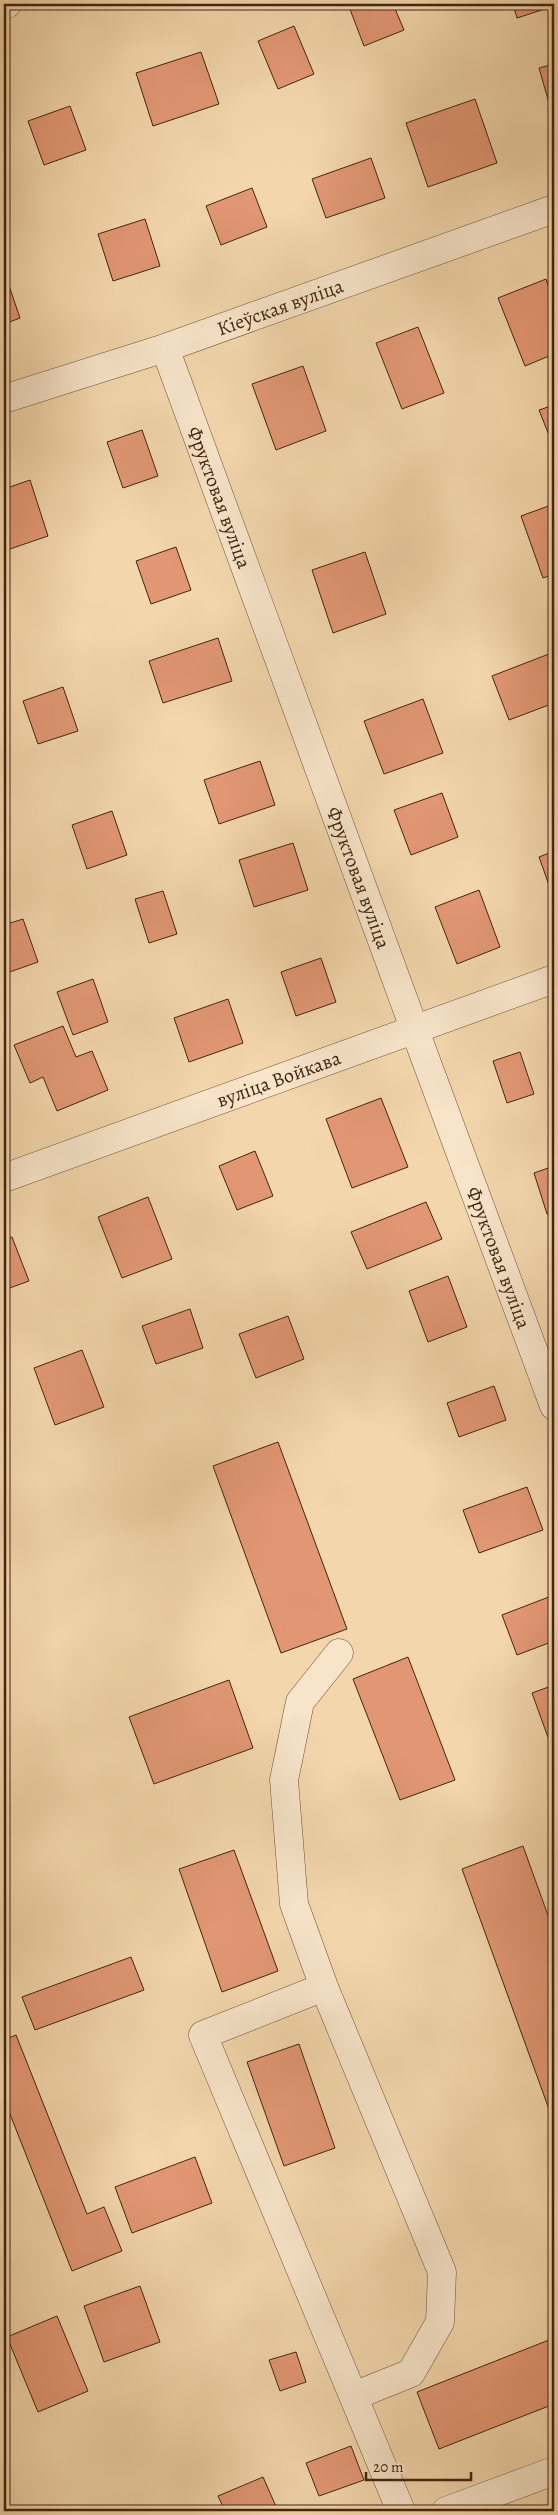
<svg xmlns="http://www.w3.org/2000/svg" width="558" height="2515" font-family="Alegreya,serif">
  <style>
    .building { fill: #e29774; stroke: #42250f }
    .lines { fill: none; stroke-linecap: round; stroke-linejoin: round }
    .minor-casing { stroke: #6e5136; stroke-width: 29 }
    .minor { stroke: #f7e4c9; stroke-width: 28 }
    .labels { text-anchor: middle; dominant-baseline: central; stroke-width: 4.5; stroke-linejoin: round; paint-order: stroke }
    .street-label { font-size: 20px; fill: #42250f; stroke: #f7e4c9 }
  </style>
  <rect width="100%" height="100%" fill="#f3d6ac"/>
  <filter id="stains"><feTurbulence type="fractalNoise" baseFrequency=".004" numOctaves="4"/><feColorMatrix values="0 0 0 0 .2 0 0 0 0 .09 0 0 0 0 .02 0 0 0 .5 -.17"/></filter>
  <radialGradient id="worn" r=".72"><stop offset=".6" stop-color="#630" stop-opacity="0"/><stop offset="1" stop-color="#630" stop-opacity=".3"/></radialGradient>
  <!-- building -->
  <g class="building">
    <path d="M348 4H393L404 30 364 46Z"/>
    <path d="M513 4H553L554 6 517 18Z"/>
    <path d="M294 26 314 74 278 89 258 41Z"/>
    <path d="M201 52 219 104 153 126 136 73Z"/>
    <path d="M554 64V134L548 111 551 110 539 68Z"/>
    <path d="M475 99 497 163 428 187 406 123Z"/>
    <path d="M70 106 86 150 44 165 28 121Z"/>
    <path d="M371 158 385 198 326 218 312 179Z"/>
    <path d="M252 188 267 227 221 245 206 206Z"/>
    <path d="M145 219 160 266 113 281 98 234Z"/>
    <path d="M4 271 20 318 4 324Z"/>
    <path d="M546 279 554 302V354L525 366 498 298Z"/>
    <path d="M418 327 444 393 402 409 376 343Z"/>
    <path d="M303 366 326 431 276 450 252 384Z"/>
    <path d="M554 405V448L539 410Z"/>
    <path d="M142 430 158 476 123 488 107 442Z"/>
    <path d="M30 480 48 536 4 551V489Z"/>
    <path d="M554 504V574L543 578 521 516Z"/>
    <path d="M176 547 191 590 151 604 136 561Z"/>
    <path d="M365 552 386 614 333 633 312 570Z"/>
    <path d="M218 638 232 681 163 703 149 661Z"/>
    <path d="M554 652V703L509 720 492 676Z"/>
    <path d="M63 687 78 731 38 744 23 701Z"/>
    <path d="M423 699 443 753 384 774 364 721Z"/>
    <path d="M260 761 275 805 219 824 204 780Z"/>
    <path d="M442 793 458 837 411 855 394 810Z"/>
    <path d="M112 811 127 855 87 869 72 825Z"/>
    <path d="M293 843 308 890 254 907 239 860Z"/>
    <path d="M554 851V899L539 857Z"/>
    <path d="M479 890 500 947 457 964 435 907Z"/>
    <path d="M163 891 177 934 149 943 135 899Z"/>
    <path d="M23 919 38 962 4 974V925Z"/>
    <path d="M321 958 336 1002 296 1016 281 972Z"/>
    <path d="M93 979 108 1022 73 1035 57 992Z"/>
    <path d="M228 999 243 1043 189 1062 174 1018Z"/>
    <path d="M63 1026 76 1057 92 1051 108 1090 57 1111 43 1077 30 1083 14 1045Z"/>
    <path d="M520 1052 534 1094 507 1103 493 1061Z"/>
    <path d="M381 1098 408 1167 352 1188 326 1119Z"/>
    <path d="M255 1151 273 1196 237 1210 219 1166Z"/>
    <path d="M554 1166V1212L547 1214 534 1173Z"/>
    <path d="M148 1197 172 1259 122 1278 98 1217Z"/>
    <path d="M426 1202 442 1239 367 1269 351 1232Z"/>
    <path d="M12 1237 29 1281 4 1290V1241Z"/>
    <path d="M448 1276 467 1327 428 1342 409 1291Z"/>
    <path d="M190 1309 203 1348 156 1364 142 1326Z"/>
    <path d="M288 1316 304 1359 256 1378 239 1334Z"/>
    <path d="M82 1350 104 1407 55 1425 34 1368Z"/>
    <path d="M494 1386 506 1420 459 1437 447 1403Z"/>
    <path d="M278 1442 347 1629 281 1653 213 1466Z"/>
    <path d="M527 1487 543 1530 479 1553 463 1510Z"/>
    <path d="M554 1595V1641L517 1655 502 1615Z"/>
    <path d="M408 1657 455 1780 400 1800 353 1679Z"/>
    <path d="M229 1680 253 1748 154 1784 129 1717Z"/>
    <path d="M554 1685V1754L532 1693Z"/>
    <path d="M523 1846 554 1932V2123L462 1869Z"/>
    <path d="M234 1850 278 1971 222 1992 179 1869Z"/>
    <path d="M131 1957 144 1990 35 2030 22 1997Z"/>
    <path d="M16 2035 87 2214 104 2207 122 2251 72 2271 4 2099V2040Z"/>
    <path d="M299 2044 335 2148 284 2166 247 2062Z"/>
    <path d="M195 2157 212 2203 132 2233 115 2187Z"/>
    <path d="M140 2286 160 2342 104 2362 84 2306Z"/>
    <path d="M57 2316 88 2391 38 2412 7 2337Z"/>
    <path d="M554 2338V2404L439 2449 417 2392Z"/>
    <path d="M296 2352 306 2382 280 2391 269 2360Z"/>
    <path d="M351 2446 364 2480 319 2496 306 2463Z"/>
    <path d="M263 2477 278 2511H225L218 2496Z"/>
  </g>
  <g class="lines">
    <!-- minor casing -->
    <g class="minor-casing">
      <g id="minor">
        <path d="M4 5 7 4"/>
        <path id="s1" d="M165 348 414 1028 554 1406"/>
        <path id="s2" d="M4 399 165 348 554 209"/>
        <path id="s3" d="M4 1178 554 979"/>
        <path d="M339 1653 300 1702 284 1780 294 1904 324 1987 203 2035 401 2511"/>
        <path d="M324 1987 442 2272 440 2322 411 2373 354 2396"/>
        <path d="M446 2511 554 2471"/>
      </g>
    </g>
    <!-- minor -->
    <use href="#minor" class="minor"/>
  </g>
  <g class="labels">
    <!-- street labels -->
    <g class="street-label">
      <text stroke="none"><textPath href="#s2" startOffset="291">Кіеўская вуліца</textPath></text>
      <text stroke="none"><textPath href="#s1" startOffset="159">Фруктовая вуліца</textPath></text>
      <text stroke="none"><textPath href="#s1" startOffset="564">Фруктовая вуліца</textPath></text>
      <text stroke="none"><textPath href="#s3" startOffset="292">вуліца Войкава</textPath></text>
      <text stroke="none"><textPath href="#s1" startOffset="969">Фруктовая вуліца</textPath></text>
    </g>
  </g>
  <!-- margin -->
  <rect width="558" height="2515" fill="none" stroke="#f3d6ac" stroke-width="20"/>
  <rect x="5" y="5" width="548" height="2505" fill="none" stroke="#42250f" stroke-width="2.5"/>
  <rect x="10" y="10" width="538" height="2495" fill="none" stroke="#42250f"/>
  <!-- scale -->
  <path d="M366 2472v8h105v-8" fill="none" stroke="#42250f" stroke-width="2.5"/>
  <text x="373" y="2472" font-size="15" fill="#42250f" stroke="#f7e4c9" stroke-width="4" paint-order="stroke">20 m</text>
  <rect width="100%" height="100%" filter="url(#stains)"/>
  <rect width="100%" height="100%" fill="url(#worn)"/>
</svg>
